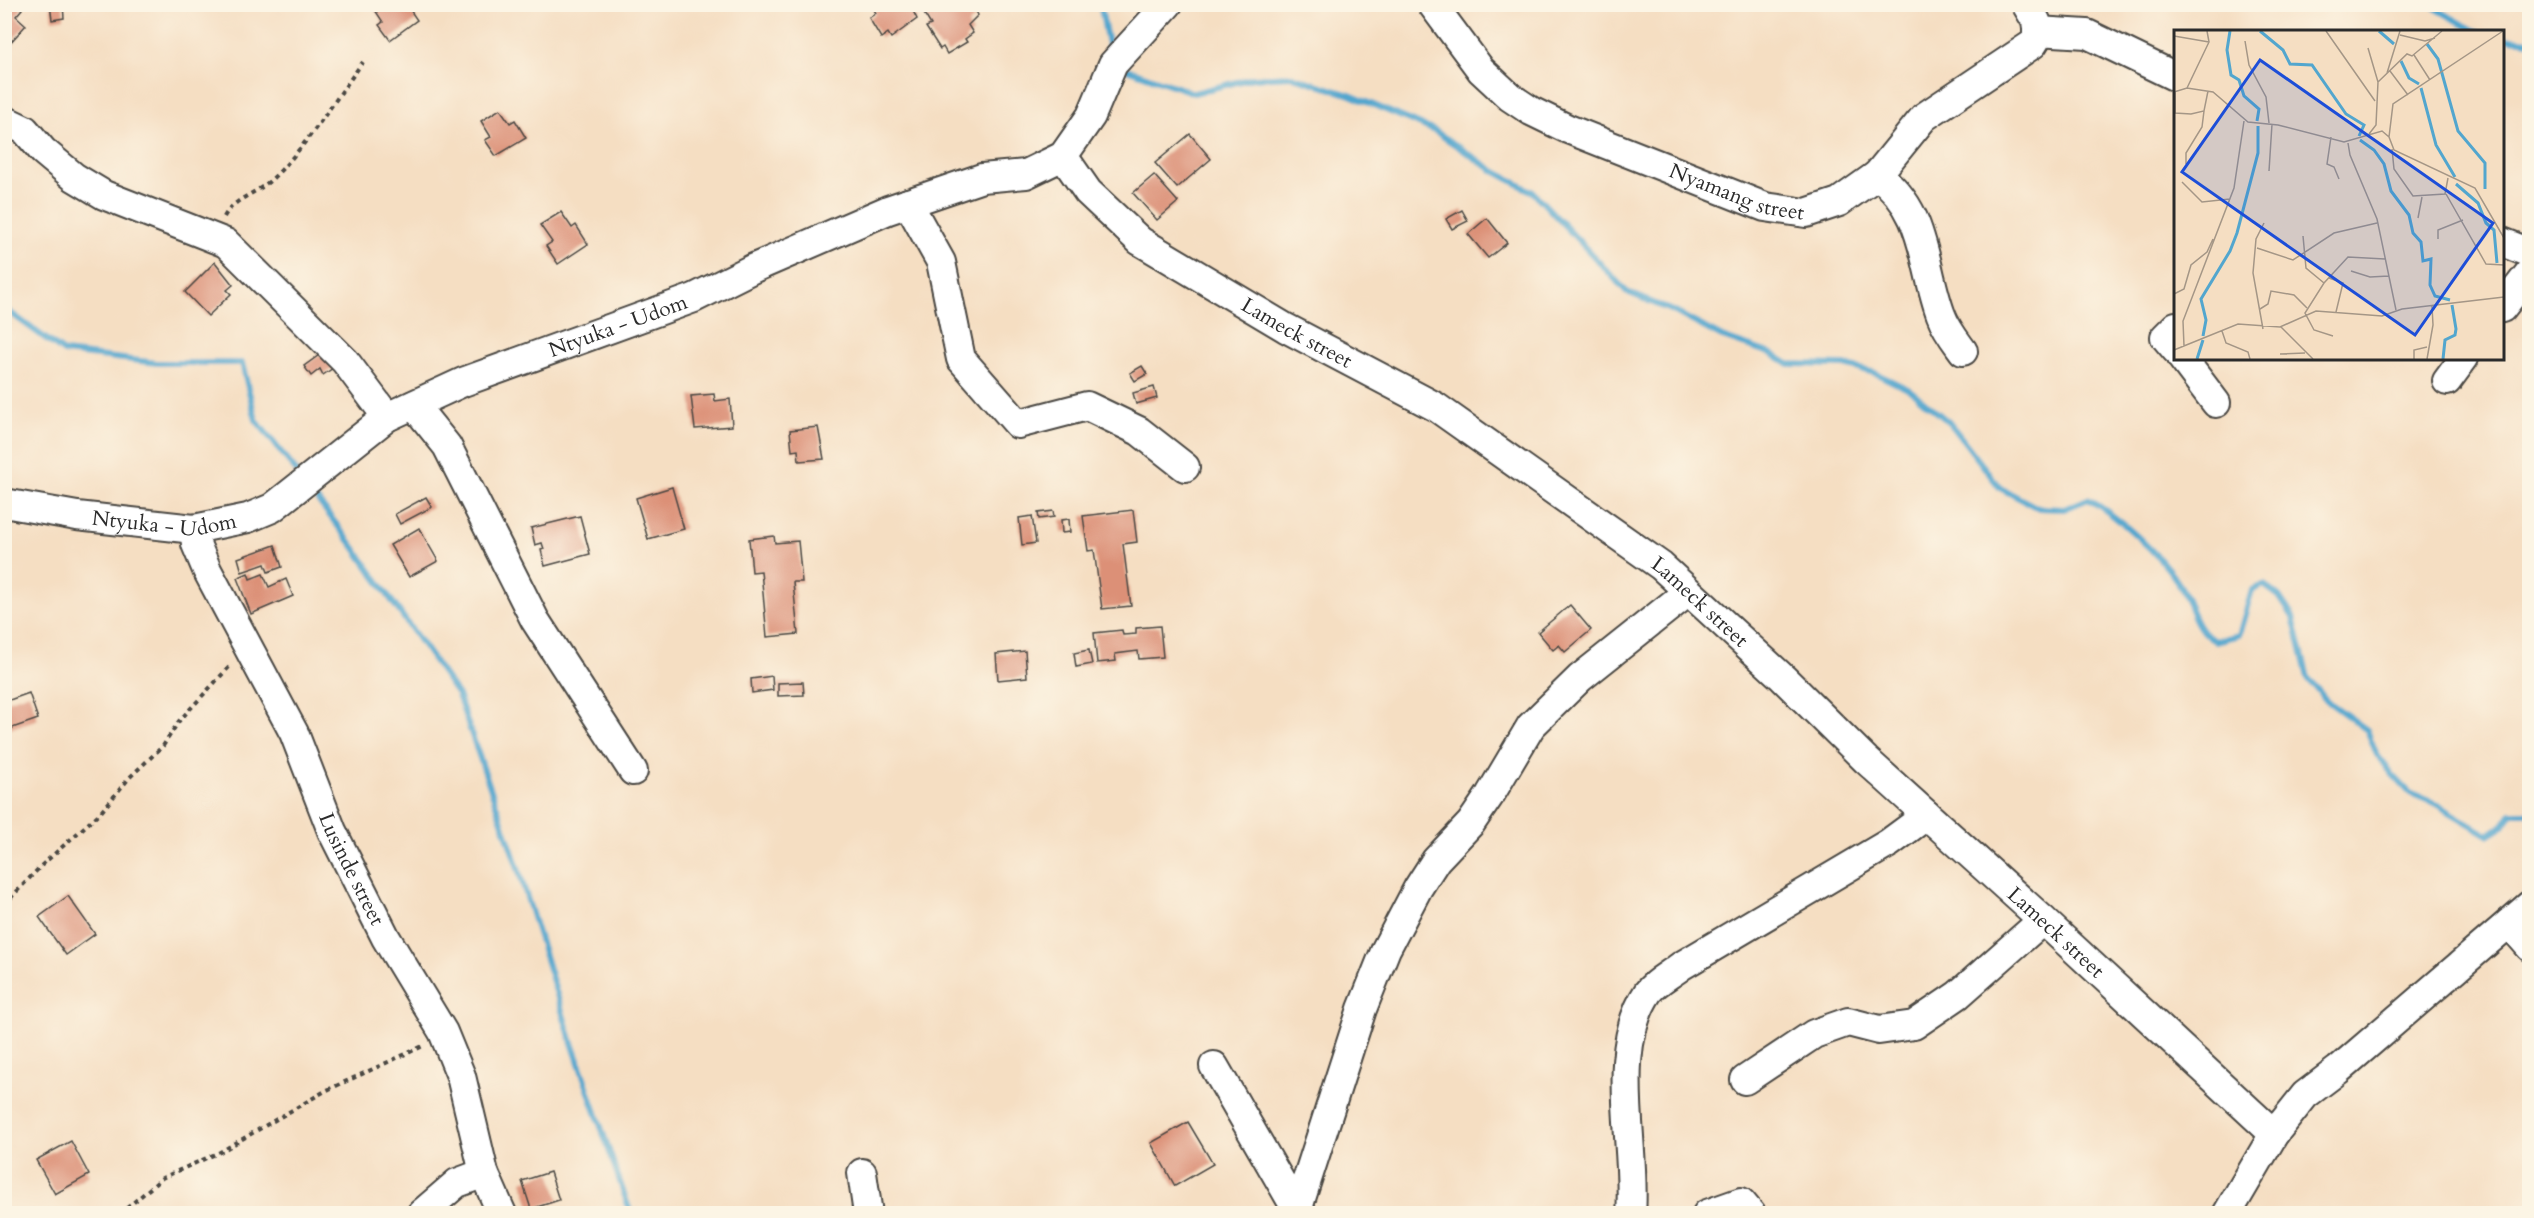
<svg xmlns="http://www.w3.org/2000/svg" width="2534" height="1218" font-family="Cardo,serif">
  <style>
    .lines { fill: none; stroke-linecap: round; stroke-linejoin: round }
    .stream { stroke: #52a6ce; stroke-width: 6 }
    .building { fill: #dc9077 }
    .minor-casing { stroke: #494642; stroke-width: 32 }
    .path { stroke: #494642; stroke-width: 4; stroke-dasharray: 4.5 4.5; stroke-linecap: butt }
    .minor { stroke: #fff; stroke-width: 28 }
    .labels { text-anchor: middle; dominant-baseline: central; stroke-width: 4.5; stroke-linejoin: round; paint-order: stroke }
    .street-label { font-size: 21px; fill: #2b2b2b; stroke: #fcf5e5 }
    .inset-river { fill: none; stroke: #52a6ce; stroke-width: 3 }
    .inset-road { fill: none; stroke: #a49686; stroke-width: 1.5 }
    .view { fill: #1d4ed8; fill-opacity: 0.15; stroke: #1d4ed8; stroke-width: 3 }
    .inset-edge { fill: none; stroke: #2b2b2b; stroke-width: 3 }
  </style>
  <rect width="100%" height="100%" fill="#fcf5e5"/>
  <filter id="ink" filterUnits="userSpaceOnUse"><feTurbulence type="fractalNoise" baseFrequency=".0167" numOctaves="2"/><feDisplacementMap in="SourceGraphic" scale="12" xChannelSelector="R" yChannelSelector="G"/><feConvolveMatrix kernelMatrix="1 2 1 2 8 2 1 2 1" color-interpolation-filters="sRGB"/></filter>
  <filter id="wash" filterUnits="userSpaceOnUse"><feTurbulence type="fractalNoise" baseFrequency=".008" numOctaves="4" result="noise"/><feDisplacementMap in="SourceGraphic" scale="24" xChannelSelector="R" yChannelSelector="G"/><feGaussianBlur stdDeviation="1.35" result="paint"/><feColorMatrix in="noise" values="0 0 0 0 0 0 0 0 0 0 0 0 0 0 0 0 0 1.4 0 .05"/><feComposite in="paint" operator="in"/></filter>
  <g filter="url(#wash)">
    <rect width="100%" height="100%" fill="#f5dec2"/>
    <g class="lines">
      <!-- stream -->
      <g class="stream">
        <path d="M1100 4 1110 54"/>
        <path d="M2428 4 2477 32"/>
        <path d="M2502 38 2530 41"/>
        <path d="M1121 67 1194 93 1253 78 1291 76 1350 95 1435 131 1494 171 1533 192 1627 292 1675 312 1722 337 1772 354 1789 364 1844 365 1875 373 1910 390 1950 423 2000 488 2038 508 2064 509 2088 499C2119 517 2159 553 2179 584 2192 603 2193 630 2215 641L2239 635 2252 590 2264 585 2279 596 2293 617 2308 678 2326 700 2367 730 2377 755 2393 775 2410 793 2434 803 2488 835 2504 825 2512 813H2530"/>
        <path d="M4 308 64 352 157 363H242L256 420 300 476"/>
        <path d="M309 489 354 547 458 695 517 865 571 1040 631 1214"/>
      </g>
    </g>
    <g id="blocks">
      <!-- building -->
      <g class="building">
        <path d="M4 4H16L22 9 16 16 26 25 10 43 4 38Z"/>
        <path d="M50 4H63L64 18 52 20Z"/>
        <path d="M371 4H406L417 20 390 40 379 25 383 22Z"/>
        <path d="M878 4H916L911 7 917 19 891 38 888 33 881 38 869 18 876 13 873 8Z"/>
        <path d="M925 4H943L945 8 950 4H972L978 15 968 25 973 33 965 39 967 42 947 54 943 47 940 49 926 27 931 25 920 7Z"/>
        <path d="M500 109 510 123 515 120 526 138 496 156 485 140 491 137 481 121Z"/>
        <path d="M1190 134 1211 159 1177 188 1155 163Z"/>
        <path d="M1154 175 1178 202 1157 220 1133 193Z"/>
        <path d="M1462 210 1468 221 1452 229 1446 219Z"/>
        <path d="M561 212 572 228 576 225 588 244 558 264 546 246 552 242 540 225Z"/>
        <path d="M1487 218 1507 243 1488 258 1468 234Z"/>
        <path d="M215 262 233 285 227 290 231 294 208 316 185 292Z"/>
        <path d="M322 353 333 368 323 375 320 369 311 376 304 366Z"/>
        <path d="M1142 366 1147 374 1135 381 1130 373Z"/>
        <path d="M1154 387 1157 398 1136 404 1133 393Z"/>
        <path d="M714 394 715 401 730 399 732 426 695 429 691 396Z"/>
        <path d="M818 427 824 459 799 461 798 450 792 451 790 430Z"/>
        <path d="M672 487 684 529 648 539 636 498Z"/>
        <path d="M426 497 432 507 400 524 395 514Z"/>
        <path d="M1133 510 1137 542 1123 544 1131 606 1102 609 1094 550 1088 551 1083 516Z"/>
        <path d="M1053 511 1054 517 1039 519 1038 513Z"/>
        <path d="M580 516 590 554 545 566 541 550 544 549 542 543 535 545 531 528Z"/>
        <path d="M1032 516 1036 543 1022 545 1019 518Z"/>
        <path d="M1069 519 1070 532 1062 533 1061 520Z"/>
        <path d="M419 528 438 561 409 577 390 545Z"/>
        <path d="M774 536 775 543 798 541 802 582H793L798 634 767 637 761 571 752 572 749 539Z"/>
        <path d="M275 545 282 567 268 572 265 564 242 572 238 558Z"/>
        <path d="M248 573 250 579 263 574 269 587 286 579 293 596 251 614 237 578Z"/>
        <path d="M1570 605 1591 630 1565 652 1559 645 1553 650 1538 632Z"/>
        <path d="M1160 626 1163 657 1139 659 1138 651 1115 654 1116 661 1097 663 1094 633 1122 630 1123 635 1136 634V628Z"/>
        <path d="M1089 650 1092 664 1076 667 1074 653Z"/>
        <path d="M1025 651 1027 677 998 680 996 654Z"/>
        <path d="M772 676 773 690 752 693 751 679Z"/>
        <path d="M803 682 804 695 778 696V683Z"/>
        <path d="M29 693 38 719 4 731V702Z"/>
        <path d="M68 896 95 934 66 955 39 917Z"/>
        <path d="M1188 1122 1213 1164 1175 1186 1151 1143Z"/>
        <path d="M71 1141 89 1175 55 1194 36 1160Z"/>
        <path d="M550 1172 559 1200 531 1209 522 1181Z"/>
      </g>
    </g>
  </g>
  <g filter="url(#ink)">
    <use href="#blocks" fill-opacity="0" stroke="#494642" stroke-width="1.5"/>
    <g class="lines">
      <!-- minor casing -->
      <g class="minor-casing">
        <g id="minor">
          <path id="s1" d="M1432 4 1481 70 1510 97 1531 111 1568 129 1765 207 1806 213 1839 202 1877 175 1924 117 2033 44 2038 36 2036 21 2026 4"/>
          <path d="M2037 31 2087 34 2176 77"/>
          <path d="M4 120 25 130 43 151 74 177 104 195 226 243 345 361 387 417"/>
          <path id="s2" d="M1063 156 1088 192 1140 241 1286 328 1436 407 1661 566 1783 678 1866 760 2043 920 2274 1134"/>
          <path d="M1877 175C1927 210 1922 264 1941 315 1946 329 1955 340 1963 351"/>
          <path d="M908 203 941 262 961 359 1018 424 1087 406 1139 431 1185 467"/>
          <path d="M2502 242 2530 253"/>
          <path d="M2502 308 2530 272"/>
          <path d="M2176 326 2165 337 2176 350"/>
          <path d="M2182 358 2216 403"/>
          <path d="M2447 381 2464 358"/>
          <path d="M414 405 447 446 535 620 633 771"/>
          <path id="s3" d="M4 503 77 516 194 529 248 518 272 508 387 417 463 382 694 298 754 268 888 210 982 178 1026 174 1063 156 1091 116 1113 64 1168 4"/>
          <path id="s4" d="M194 529 196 544 207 570 294 733 332 831 386 938 443 1032 461 1076 484 1173 502 1214"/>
          <path d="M2509 923 2530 947"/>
          <path d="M1214 1066 1297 1210 1302 1214"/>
          <path d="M1745 1080 1814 1034 1848 1022 1879 1030 1914 1025 1958 995 2043 920"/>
          <path d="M862 1173 868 1214"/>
          <path d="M421 1214 457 1183 484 1173"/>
          <path d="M1296 1214 1362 1009 1386 949 1418 888 1436 860 1471 823 1490 795 1531 726 1580 678 1688 592"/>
          <path d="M1631 1214C1637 1146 1608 1051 1648 992 1655 982 1671 974 1681 966L1889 843 1927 815"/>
          <path d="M1707 1214 1741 1202 1751 1214"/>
          <path d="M2227 1214 2274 1134 2305 1095 2338 1070 2530 905"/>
        </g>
      </g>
      <!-- path -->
      <g class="path">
        <path d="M224 217C234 198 256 194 271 180 307 146 333 102 363 62"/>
        <path d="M4 905 42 865 101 812 130 777 163 746 179 721 231 665"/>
        <path d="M120 1214 162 1178 220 1152 325 1091 423 1046"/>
      </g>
      <!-- minor -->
      <use href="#minor" class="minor"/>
    </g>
  </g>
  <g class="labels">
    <!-- street labels -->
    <g class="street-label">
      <text stroke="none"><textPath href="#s1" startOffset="369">Nyamang street</textPath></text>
      <text stroke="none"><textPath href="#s3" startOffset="668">Ntyuka - Udom</textPath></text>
      <text stroke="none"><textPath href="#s2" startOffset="297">Lameck street</textPath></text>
      <text stroke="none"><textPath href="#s3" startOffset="162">Ntyuka - Udom</textPath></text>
      <text stroke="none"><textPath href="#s2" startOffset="783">Lameck street</textPath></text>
      <text stroke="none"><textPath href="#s4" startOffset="376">Lusinde street</textPath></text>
      <text stroke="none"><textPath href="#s2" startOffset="1269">Lameck street</textPath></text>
    </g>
  </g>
  <!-- overview -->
  <g transform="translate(2174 30)">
    <rect width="330" height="330" fill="#f5dec2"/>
    <path class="inset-river" d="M56 1 53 20 57 45 65 50 70 66 85 79 83 91M86 1 109 20 116 34 138 35 172 84 190 95 185 106M205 1 220 14M253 14 264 29 284 101 311 133V159M227 31 235 48 245 54M247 58 262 115 281 147M186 110 200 120 210 134 217 161 235 185 239 203 247 212 249 231 257 229 256 255 261 266 276 270M282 154 304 173 312 193 320 200 323 233M29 306 32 290 27 269 56 221 63 203 84 123V96M23 329 29 310M269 329 271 310 281 305 282 299 278 275"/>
    <path class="inset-road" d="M152 1 201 71M226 5 251 11 261 8M0 6 35 12M71 11 75 35 92 67 95 93M194 18 204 52M240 25 256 50M216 41 234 65M213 43 226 1M13 58 35 12 33 1M0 62 13 58 39 62 74 92 104 95 170 112 208 101 215 107 220 120 301 158 330 208M1 62V83L17 84 30 81 34 61M195 104 202 95 204 52 233 24 238 26 268 1M157 107 153 134 160 137 165 149M215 107 219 74 329 1M174 113 176 125 203 189 222 280M218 119 220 139 239 166 271 164 274 148M12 134V123L28 97 30 81M95 141 98 94M8 152 28 172 56 169M272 164 312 234 330 235M244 188 248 167M129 206 132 238 150 253M264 209V200L289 190M83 218 119 230 160 203 203 193M177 241 196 247 215 246M155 248 169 253 162 282M0 264 10 259 17 235 33 222 39 209M86 279 94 274 97 261 120 265 133 278M107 297 139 329M89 299 79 243 82 209 90 193M48 301 52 313 74 322 76 329M159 306 140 300 131 283 150 253 174 227 211 229M10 316 9 291 60 158 70 91M0 320 64 294 106 297 142 281 208 286 228 279 330 267M106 324 131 323M240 329V320L253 317M253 329 259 295 258 276"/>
    <path class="view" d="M86 30 319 193 241 305 8 142Z"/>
    <rect width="330" height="330" class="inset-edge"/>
  </g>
  <!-- margin -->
  <rect width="2534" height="1218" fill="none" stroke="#fcf5e5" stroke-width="24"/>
</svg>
